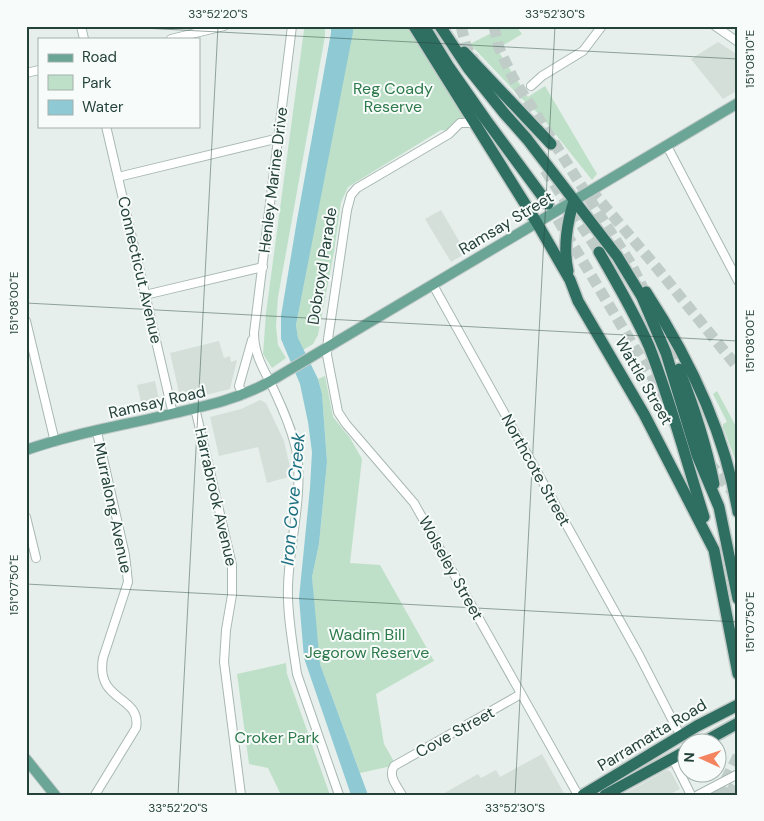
<svg xmlns="http://www.w3.org/2000/svg" width="764" height="821" font-family="'DM Sans',sans-serif">
  <style>
    .built { fill: #d4dfda }
    .green { fill: #bfe0c8 }
    .water { fill: #8ec9d4 }
    .lines { fill: none; stroke-linecap: round; stroke-linejoin: round }
    .highway-tunnel { stroke: #bfccc8; stroke-width: 11; stroke-dasharray: 11 5.5; stroke-linecap: butt }
    .minor-casing { stroke: #a8b8b2; stroke-width: 10 }
    .major-casing { stroke: #c2cac8; stroke-width: 12 }
    .highway-casing { stroke: #c2cac8; stroke-width: 14 }
    .minor { stroke: #fff; stroke-width: 8 }
    .major { stroke: #6aa596; stroke-width: 10 }
    .highway { stroke: #2f6f62; stroke-width: 11 }
    .ticks { fill: none; stroke: #24423a; stroke-width: 1; stroke-opacity: 0.45 }
    .labels { text-anchor: middle; dominant-baseline: central; stroke-width: 4; stroke-linejoin: round; paint-order: stroke }
    .park-label { font-size: 16px; fill: #2d7a4b; stroke: #f7fbf9 }
    .street-label { font-size: 16px; fill: #24423a; stroke: #f7fbf9 }
    .water-label { font-size: 18px; font-style: italic; fill: #1c6f80; stroke: #f7fbf9 }
    .neatline { fill: none; stroke: #24423a; stroke-width: 2 }
    .ticks-label { font-size: 12px; text-anchor: middle; fill: #24423a }
  </style>
  <rect width="100%" height="100%" fill="#e6efeb"/>
  <!-- built -->
  <g class="built">
    <path d="M718 42 738 55V90L723 99 691 59Z"/>
    <path d="M441 210 466 253 451 262 425 219Z"/>
    <path d="M219 341 224 358 230 356 231 362 237 360 230 389 181 401 170 353Z"/>
    <path d="M155 381 160 404 158 406 143 410 137 385Z"/>
    <path d="M260 400 266 403 284 441 292 476 267 483 258 447 219 456 210 417 241 409Z"/>
    <path d="M542 754 565 795H441L478 774 481 778 496 770 500 777Z"/>
    <path d="M667 770 671 772 680 789 668 795H622Z"/>
  </g>
  <!-- green -->
  <g class="green">
    <path d="M303 26H325V36L278 297 276 326 278 345 286 358 272 368 263 354 266 313 304 30Z"/>
    <path d="M353 26H410L466 118 453 123 448 131 441 130 348 187 341 202 334 252 318 335 313 344 303 350 298 338 296 325Z"/>
    <path d="M505 26 517 27 522 34 497 49 528 97 545 86 597 174 592 180 541 116 522 99 470 44Z"/>
    <path d="M325 376 333 417 350 438 362 459 350 563 380 565 434 661 376 694 384 744 396 765 360 773 320 664 314 609 312 577 319 544 327 462 322 394 318 379Z"/>
    <path d="M717 391 738 430V467L723 427V424L727 422 713 394Z"/>
    <path d="M286 663 287 674 330 795H281L268 768 249 764 237 674Z"/>
  </g>
  <!-- water -->
  <path class="water" d="M331 26H353V32L296 325 298 338 318 379 322 394 327 462 319 544 312 577 320 664 368 795H351L304 658 299 598 310 488 312 452 308 422 300 384 281 339V316L297 220 331 33Z"/>
  <g class="lines">
    <!-- highway-tunnel -->
    <g class="highway-tunnel">
      <path d="M461 26 466 46 474 60"/>
      <path d="M494 26 499 48 513 78 631 264 649 300"/>
      <path d="M545 170 599 252"/>
      <path d="M591 190 653 263 738 368"/>
      <path d="M549 205 666 400"/>
      <path d="M658 319 679 369"/>
      <path d="M709 462 735 495"/>
      <path d="M718 795 738 756"/>
      <path d="M729 795 738 781"/>
    </g>
    <!-- minor casing -->
    <g class="minor-casing">
      <g id="minor">
        <path d="M81 26 84 39"/>
        <path d="M292 26 254 333C254 354 263 368 272 386 282 407 293 431 297 454 303 499 289 543 288 587 287 615 293 646 297 674L339 795"/>
        <path d="M715 26 738 42"/>
        <path d="M171 39 224 26"/>
        <path d="M26 73 39 70"/>
        <path d="M531 86 542 76 583 51 602 26"/>
        <path d="M476 123H460L449 134 357 188 351 195 347 210 328 339 327 355 338 412 346 424 414 503 578 795"/>
        <path d="M106 126 173 414"/>
        <path d="M667 146 738 281"/>
        <path d="M118 177 279 138"/>
        <path d="M433 285 639 655 677 729"/>
        <path d="M145 295 263 267"/>
        <path d="M26 321 55 442"/>
        <path d="M243 395 239 386 252 340"/>
        <path d="M195 408 232 565V595L226 630 224 662 241 795"/>
        <path d="M26 517 36 558"/>
        <path d="M673 759 691 795"/>
        <path d="M95 795 136 728C142 695 95 703 103 658L128 582 125 555 97 432"/>
        <path d="M402 795C396 785 388 776 394 766L521 694"/>
        <path d="M698 795 738 774"/>
      </g>
    </g>
    <!-- major casing -->
    <g class="major-casing">
      <g id="major">
        <path d="M26 450C74 433 126 425 175 413 210 405 238 399 269 382L738 103"/>
        <path d="M26 759 55 795"/>
      </g>
    </g>
    <!-- highway casing -->
    <g class="highway-casing">
      <g id="highway">
        <path d="M414 26 537 223 570 280 578 301 644 414 714 550 738 674"/>
        <path d="M424 26 449 67 486 120 548 204"/>
        <path d="M440 26 468 68 504 113 527 139 617 256 642 297 666 353 697 455 719 507 738 599"/>
        <path d="M464 52 551 144"/>
        <path d="M599 252C617 283 635 314 649 346 671 402 686 460 704 517"/>
        <path d="M568 271C563 249 567 222 574 201"/>
        <path d="M646 292C689 358 725 433 738 512"/>
        <path d="M679 369C694 407 706 444 714 484"/>
        <path d="M700 744 738 723"/>
        <path d="M583 795 697 726 738 705"/>
        <path d="M605 795 686 751"/>
      </g>
    </g>
    <!-- minor -->
    <use href="#minor" class="minor"/>
    <!-- major -->
    <use href="#major" class="major"/>
    <!-- highway -->
    <use href="#highway" class="highway"/>
  </g>
  <!-- ticks -->
  <path class="ticks" d="M104 26 738 59M26 303 738 341M26 584 738 622M178 795 218 26M515 795 555 26"/>
  <g class="labels">
    <!-- park labels -->
    <g class="park-label">
      <text x="393" y="88">Reg Coady<tspan x="393" dy="18">Reserve</tspan></text>
      <text x="367" y="634">Wadim Bill<tspan x="367" dy="18">Jegorow Reserve</tspan></text>
      <text x="277" y="737">Croker Park</text>
    </g>
    <!-- street labels -->
    <g class="street-label">
      <text transform="translate(273 180) rotate(-83)">Henley Marine Drive</text>
      <text transform="translate(506 223) rotate(-31)">Ramsay Street</text>
      <text transform="translate(322 266) rotate(-81)">Dobroyd Parade</text>
      <text transform="translate(140 270) rotate(77)">Connecticut Avenue</text>
      <text transform="translate(644 381) rotate(60)">Wattle Street</text>
      <text transform="translate(157 402) rotate(-13)">Ramsay Road</text>
      <text transform="translate(536 470) rotate(61)">Northcote Street</text>
      <text transform="translate(216 497) rotate(77)">Harrabrook Avenue</text>
      <text transform="translate(113 508) rotate(78)">Murralong Avenue</text>
      <text transform="translate(451 568) rotate(61)">Wolseley Street</text>
      <text transform="translate(455 732) rotate(-29)">Cove Street</text>
      <text transform="translate(652 735) rotate(-31)">Parramatta Road</text>
    </g>
    <!-- water labels -->
    <g class="water-label">
      <text transform="translate(293 499) rotate(-85)">Iron Cove Creek</text>
    </g>
  </g>
  <!-- border -->
  <rect width="764" height="821" fill="none" stroke="#f7fbf9" stroke-width="55"/>
  <!-- legend -->
  <rect x="38" y="38" width="162" height="90" fill="#f7fbf9" stroke="#a3b1ad"/>
  <rect x="48" y="54" width="25" height="8" fill="#6aa596" stroke="#a3b1ad"/>
  <text x="82" y="62" font-size="15" fill="#24423a">Road</text>
  <rect x="48" y="75" width="25" height="15" fill="#bfe0c8" stroke="#a3b1ad"/>
  <text x="82" y="88" font-size="15" fill="#24423a">Park</text>
  <rect x="48" y="100" width="25" height="15" fill="#8ec9d4" stroke="#a3b1ad"/>
  <text x="82" y="112" font-size="15" fill="#24423a">Water</text>
  <!-- north arrow -->
  <g transform="translate(702 758) rotate(273)"><circle r="24" fill="#f7fbf9" stroke="#a3b1ad"/>
  <path d="M0-4L9 19L0 12L-9 19Z" fill="#f4845f"/>
  <text y="-8" font-size="14" font-weight="bold" text-anchor="middle" fill="#24423a">N</text>
  </g>
  <rect x="28" y="28" width="708" height="766" class="neatline"/>
  <g class="ticks-label">
    <text x="218" y="18">33°52'20"S</text>
    <text x="555" y="18">33°52'30"S</text>
    <text transform="translate(750 59) rotate(-90)" y="4">151°08'10"E</text>
    <text transform="translate(14 303) rotate(-90)" y="4">151°08'00"E</text>
    <text transform="translate(750 341) rotate(-90)" y="4">151°08'00"E</text>
    <text transform="translate(14 585) rotate(-90)" y="4">151°07'50"E</text>
    <text transform="translate(750 622) rotate(-90)" y="4">151°07'50"E</text>
    <text x="178" y="812">33°52'20"S</text>
    <text x="515" y="812">33°52'30"S</text>
  </g>
</svg>
